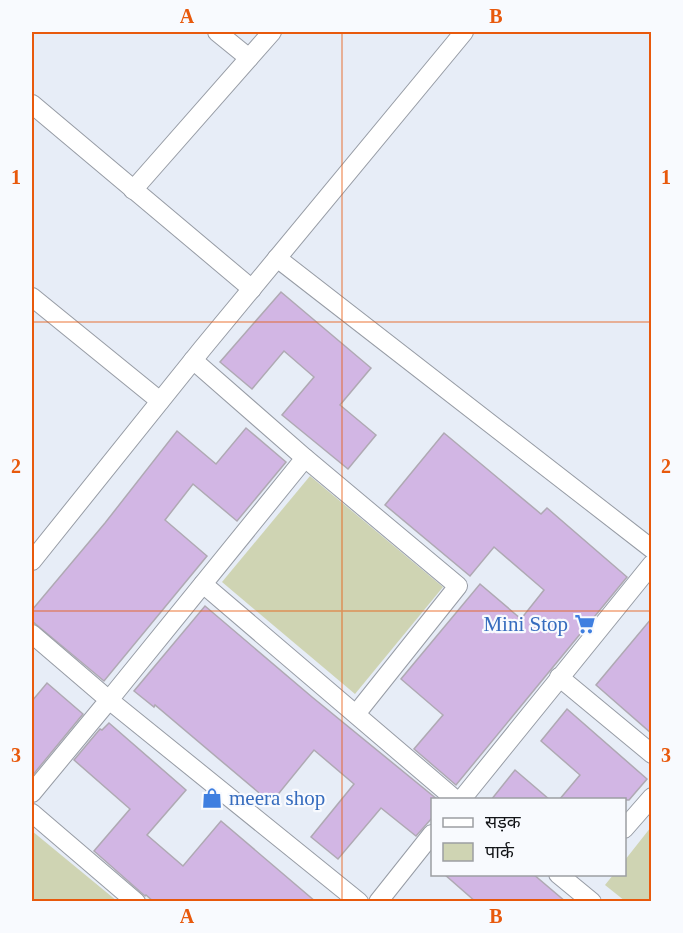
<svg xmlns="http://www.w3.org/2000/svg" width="683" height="933" font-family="'Times New Roman','Noto Sans Devanagari',serif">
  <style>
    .green { fill: #cfd4b3 }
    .building { fill: #d2b6e4; stroke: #afa9b3; stroke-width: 1.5 }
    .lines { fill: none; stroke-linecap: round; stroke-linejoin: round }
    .street-casing { stroke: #979ca5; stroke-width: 20 }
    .street { stroke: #fff; stroke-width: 18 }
    .grid { fill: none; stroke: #e8590c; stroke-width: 1.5; stroke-opacity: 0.55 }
    .labels { text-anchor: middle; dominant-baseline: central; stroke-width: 4.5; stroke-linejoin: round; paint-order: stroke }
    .shop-label { font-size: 21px; fill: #366cbe; stroke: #f8fafe; text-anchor: end }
    .neatline { fill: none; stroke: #e8590c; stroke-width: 2 }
    .grid-label { font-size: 20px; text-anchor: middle; font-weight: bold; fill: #e8590c }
  </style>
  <rect width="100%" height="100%" fill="#e7edf7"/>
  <!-- green -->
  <g class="green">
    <path d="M310 476 443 587 355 694 222 582Z"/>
    <path d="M651 827V901H625L605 885 613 875 624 874 625 860Z"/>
    <path d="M32 831 117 901H32Z"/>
  </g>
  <!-- building -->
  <g class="building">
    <path d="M281 292 371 368 340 405 376 435 348 469 282 415 314 377 284 351 252 389 220 362Z"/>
    <path d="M246 428 286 462 237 521 193 484 165 520 207 556 104 681 32 621V610L105 523 177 431 216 464Z"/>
    <path d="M444 433 541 514 547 508 627 577 456 785 414 749 443 715 401 679 480 584 521 619 544 590 494 547 470 576 385 505Z"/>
    <path d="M205 606 312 697 438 800H432V818L416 836 381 808 338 859 311 837 354 784 314 750 271 803 155 705 154 707 134 691Z"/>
    <path d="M651 619V733L596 685Z"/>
    <path d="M47 683 83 714 32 776V701Z"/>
    <path d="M567 709 647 779 629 800H559L580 775 541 741Z"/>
    <path d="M109 723 186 790 147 835 183 866 221 821 316 902H154L146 895 145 896 94 851 130 809 74 760 100 729 102 730Z"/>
    <path d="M515 770 550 800H491Z"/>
    <path d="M444 874H533L566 902H476Z"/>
  </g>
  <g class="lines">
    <!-- street casing -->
    <g class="street-casing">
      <g id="street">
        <path d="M217 32 249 58"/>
        <path d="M32 104 252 289"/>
        <path d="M133 190 272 32"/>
        <path d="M277 258 652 549"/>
        <path d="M32 297 160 401"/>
        <path d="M193 360 305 458 458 586 356 714"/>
        <path d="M305 458 109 700 359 902"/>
        <path d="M32 561 202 349 464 32"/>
        <path d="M203 584 456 800"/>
        <path d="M32 634 109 700 32 793"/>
        <path d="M559 677 652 754"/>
        <path d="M461 800 652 564"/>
        <path d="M32 813 136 902"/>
        <path d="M624 829 652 797"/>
        <path d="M558 874 592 902"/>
        <path d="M378 902 432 834"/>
      </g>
    </g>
    <!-- street -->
    <use href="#street" class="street"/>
  </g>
  <!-- grid -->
  <path class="grid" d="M342 32V902M32 322H652M32 611H652"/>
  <!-- icons -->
  <defs>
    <g id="supermarket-bare" transform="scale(1.62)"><path d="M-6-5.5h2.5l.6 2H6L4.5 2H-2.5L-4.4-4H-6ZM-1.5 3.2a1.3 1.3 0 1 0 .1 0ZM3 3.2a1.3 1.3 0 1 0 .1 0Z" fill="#3f7fe0" stroke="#f8fafe" stroke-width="2.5" paint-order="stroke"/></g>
    <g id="shop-bare" transform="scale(1.62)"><path d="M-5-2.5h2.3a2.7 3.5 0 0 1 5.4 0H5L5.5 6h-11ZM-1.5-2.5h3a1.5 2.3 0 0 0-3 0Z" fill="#3f7fe0" stroke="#f8fafe" stroke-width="2.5" paint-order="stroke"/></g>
  </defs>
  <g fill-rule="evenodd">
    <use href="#supermarket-bare" x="585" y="624"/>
    <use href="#shop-bare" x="212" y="798"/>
  </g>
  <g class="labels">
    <!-- shop labels -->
    <g class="shop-label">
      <text x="568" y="624">Mini Stop</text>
      <text x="229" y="798" text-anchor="start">meera shop</text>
    </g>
  </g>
  <!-- border -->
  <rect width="683" height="933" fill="none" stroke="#f8fafe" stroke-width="66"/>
  <!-- legend -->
  <rect x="431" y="798" width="195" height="78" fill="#f8fafe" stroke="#9c9ea2" stroke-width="1.5"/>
  <rect x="443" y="818" width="30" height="9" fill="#ffffff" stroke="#9c9ea2" stroke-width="1.5"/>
  <text x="485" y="828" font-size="18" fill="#131518">सड़क</text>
  <rect x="443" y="843" width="30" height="18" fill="#cfd4b3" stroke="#9c9ea2" stroke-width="1.5"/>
  <text x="485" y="858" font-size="18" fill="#131518">पार्क</text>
  <rect x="33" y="33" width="617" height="867" class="neatline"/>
  <g class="grid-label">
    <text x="187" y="23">A</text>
    <text x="496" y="23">B</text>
    <text x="16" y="184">1</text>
    <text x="666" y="184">1</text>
    <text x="16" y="473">2</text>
    <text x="666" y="473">2</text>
    <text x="16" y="762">3</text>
    <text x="666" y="762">3</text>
    <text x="187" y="923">A</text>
    <text x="496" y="923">B</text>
  </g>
</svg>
